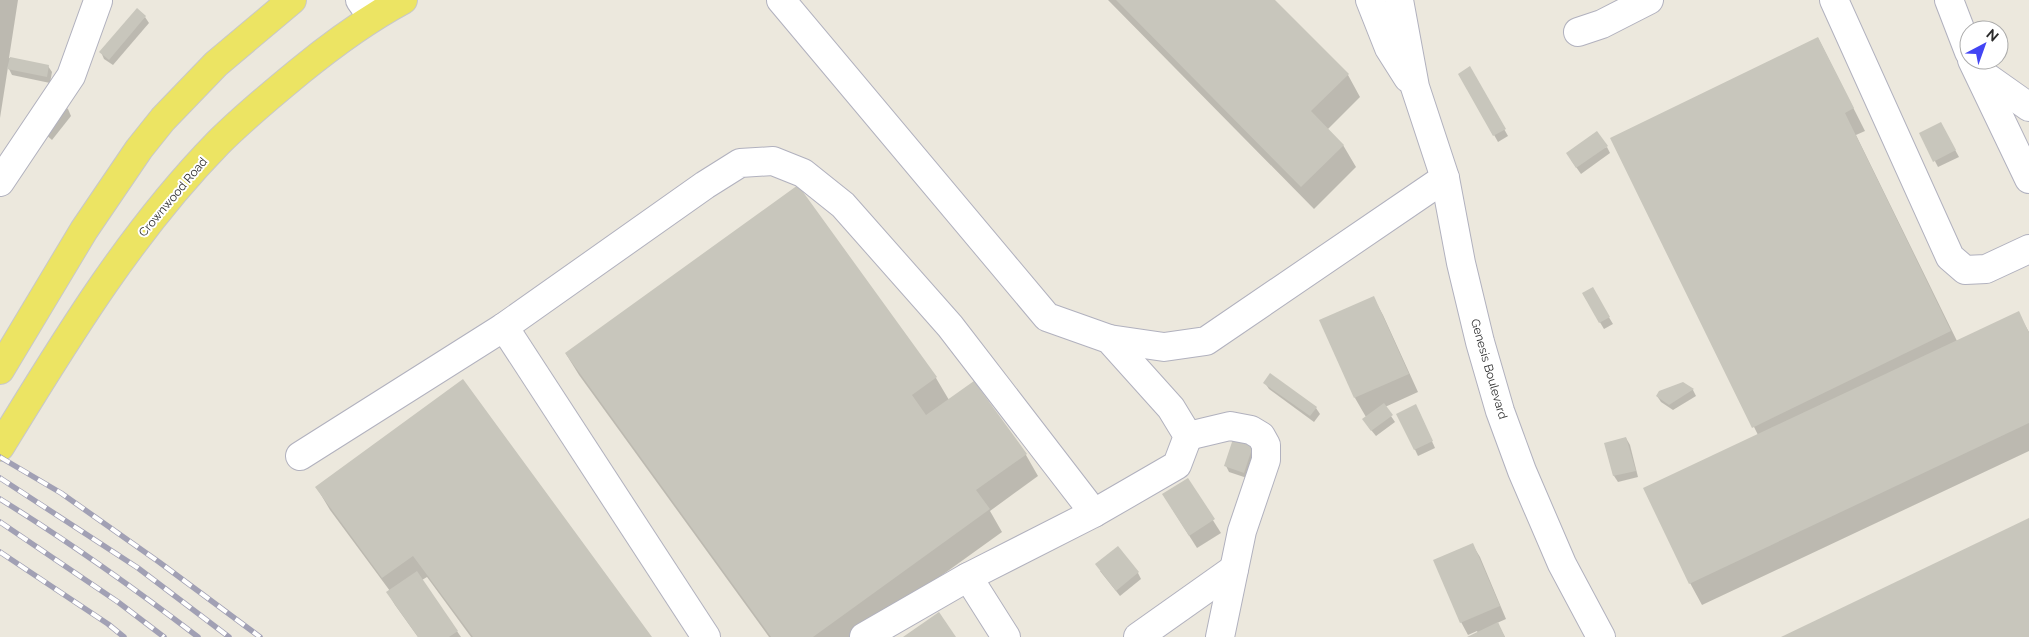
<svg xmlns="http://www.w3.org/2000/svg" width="2029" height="637" font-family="Raleway,sans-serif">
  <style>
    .shadow { fill: #0003 }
    .building { fill: #c8c6bc }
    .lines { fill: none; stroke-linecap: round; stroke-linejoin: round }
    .minor-casing { stroke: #b1b1be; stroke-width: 30 }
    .major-casing { stroke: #c8c8c8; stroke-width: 30 }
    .minor { stroke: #fff; stroke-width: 28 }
    .major { stroke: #ece463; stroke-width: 28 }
    .rail-casing { stroke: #a1a0b4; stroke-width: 5.5 }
    .rail { stroke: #fff; stroke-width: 4; stroke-dasharray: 11; stroke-linecap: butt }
    .labels { text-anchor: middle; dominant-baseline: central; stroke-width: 4; stroke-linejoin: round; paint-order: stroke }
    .street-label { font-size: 12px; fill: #2b2b2b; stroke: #fff }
  </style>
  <rect width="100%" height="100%" fill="#ece8dd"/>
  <!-- shadow -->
  <g class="shadow">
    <path d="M0 0H18L9 58 48 66 52 72 50 83 12 75 8 67 0 118Z"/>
    <path d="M1108 0H1274L1348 75 1360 97 1327 130 1343 145 1356 167 1314 209Z"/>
    <path d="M145 17 149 23 113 65 104 59 101 52Z"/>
    <path d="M1818 38 1865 131 1856 135 1957 341 2018 313 2029 332V451L1702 605 1690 583 1758 435 1612 139Z"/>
    <path d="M1470 68 1508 136 1498 142 1460 74Z"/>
    <path d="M60 103 68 109 71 116 52 140 44 133Z"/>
    <path d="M1941 124 1959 157 1938 167 1921 134Z"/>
    <path d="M1607 147 1610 153 1581 174 1571 160Z"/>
    <path d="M1592 289 1613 324 1604 329 1583 294Z"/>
    <path d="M1373 297 1383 315 1418 392 1385 407 1395 422 1376 436 1367 425 1366 417 1355 398Z"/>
    <path d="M566 354 936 378 949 400 1026 455 1038 476 990 511 1002 532 856 637H769L579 375Z"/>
    <path d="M1265 383 1316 408 1320 414 1314 422 1269 389Z"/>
    <path d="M1682 383 1693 390 1696 396 1673 410 1661 402 1657 396Z"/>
    <path d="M1419 412 1435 448 1418 456 1398 414Z"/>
    <path d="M1236 435 1257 447 1247 478 1229 472 1226 466Z"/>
    <path d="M1626 438 1630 445 1638 477 1618 482 1614 476 1605 444Z"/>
    <path d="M1187 479 1221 533 1197 548 1171 507Z"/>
    <path d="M317 488 651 637H471L427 577 422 580 461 637H418L395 605 388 593 390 591 330 510Z"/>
    <path d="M1472 544 1480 557 1506 619 1497 623 1505 637H1470L1478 633 1477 631 1468 635 1461 622Z"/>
    <path d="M1100 571 1138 573 1141 579 1120 596Z"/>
  </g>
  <!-- building -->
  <g class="building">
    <path d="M1116 0H1275L1349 74 1311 111 1344 145 1301 187Z"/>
    <path d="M137 8 146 16 109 60 99 52Z"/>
    <path d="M1818 37 1854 108 1845 113 1951 331 1752 428 1610 138Z"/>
    <path d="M10 57 49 65 47 77 7 69Z"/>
    <path d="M1470 66 1506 129 1493 136 1458 74Z"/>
    <path d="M1941 122 1956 150 1933 162 1919 133Z"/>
    <path d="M1597 131 1608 146 1576 168 1566 153Z"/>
    <path d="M798 185 937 377 912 395 926 415 974 381 1027 454 976 490 990 509 813 637H771L565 353Z"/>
    <path d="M1593 287 1610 317 1599 323 1582 293Z"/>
    <path d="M1374 296 1409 374 1354 398 1319 320Z"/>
    <path d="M2019 311 2029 333V423L1689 584 1643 488Z"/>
    <path d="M1270 373 1317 407 1310 416 1263 383Z"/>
    <path d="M463 379 652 637H473L413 556 382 578 315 487Z"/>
    <path d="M1683 382 1694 389 1669 405 1656 396 1659 391Z"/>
    <path d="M1384 403 1393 415 1371 431 1362 419Z"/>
    <path d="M1416 404 1433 441 1414 450 1396 414Z"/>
    <path d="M1235 433 1255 440 1244 473 1224 466Z"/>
    <path d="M1626 437 1636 471 1613 476 1604 443Z"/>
    <path d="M1188 478 1215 519 1189 536 1162 494Z"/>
    <path d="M2029 518V637H1781Z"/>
    <path d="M1473 543 1500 606 1460 623 1433 560Z"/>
    <path d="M1118 546 1139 572 1116 591 1095 564Z"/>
    <path d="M417 571 458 631 449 637H418L386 592Z"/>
    <path d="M939 612 956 637H903Z"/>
    <path d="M1498 622 1505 637H1467Z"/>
  </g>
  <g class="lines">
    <!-- minor casing -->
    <g class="minor-casing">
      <g id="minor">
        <path d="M360 0 372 17"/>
        <path d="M781 0 1047 317 1109 339 1171 408 1188 436 1177 465 1094 513 968 577 864 637"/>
        <path d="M1370 0 1389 48 1408 78"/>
        <path d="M1399 0 1415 87 1445 178 1461 263 1480 342 1500 411 1522 471 1562 564 1601 637"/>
        <path d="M1834 0 1950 257 1965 270 1986 269 2029 249"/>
        <path d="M1949 0 1969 52"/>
        <path d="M1578 32 1602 24 1649 0"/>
        <path d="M1972 60 2029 179"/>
        <path d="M1978 71 2029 107"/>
        <path d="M0 182 71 76 98 1"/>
        <path d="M504 327 706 637"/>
        <path d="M1109 339 1164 347 1206 341 1445 178"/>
        <path d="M1188 436 1230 426 1251 430 1261 436 1266 445V460L1242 531 1220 637"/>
        <path d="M300 456 504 327 705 185 740 163 773 161 803 173 843 205 950 326 1094 513"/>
        <path d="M968 577 1006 637"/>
        <path d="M1138 637 1234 569"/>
      </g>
    </g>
    <!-- major casing -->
    <g class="major-casing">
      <g id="major">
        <path d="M0 370 84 230 139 149 163 119 216 64 292 0"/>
        <path d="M0 447C65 341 130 233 218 143 244 117 272 94 300 71 333 44 366 20 403 0"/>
      </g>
    </g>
    <!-- minor -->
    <use href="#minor" class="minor"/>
    <!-- major -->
    <use href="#major" class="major"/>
    <!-- rail casing -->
    <g class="rail-casing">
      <g id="rail">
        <path d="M0 457 61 493 159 562 260 637"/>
        <path d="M0 478 138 568 229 637"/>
        <path d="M0 499C68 541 134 588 198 637"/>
        <path d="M0 522 118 602 164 637"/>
        <path d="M0 552 108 624 124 637"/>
      </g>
    </g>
    <!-- rail -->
    <use href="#rail" class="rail"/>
  </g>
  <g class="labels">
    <!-- street labels -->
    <g class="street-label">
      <text transform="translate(173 197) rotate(-50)">Crownwood Road</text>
      <text transform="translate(1489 369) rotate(74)">Genesis Boulevard</text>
    </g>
  </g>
  <!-- north arrow -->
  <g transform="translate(1984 45) rotate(41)"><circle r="24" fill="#ffffff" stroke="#aaaaaa"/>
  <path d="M0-4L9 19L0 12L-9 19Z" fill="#4345f4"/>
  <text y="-8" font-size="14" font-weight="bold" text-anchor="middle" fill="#2b2b2b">N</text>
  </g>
</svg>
